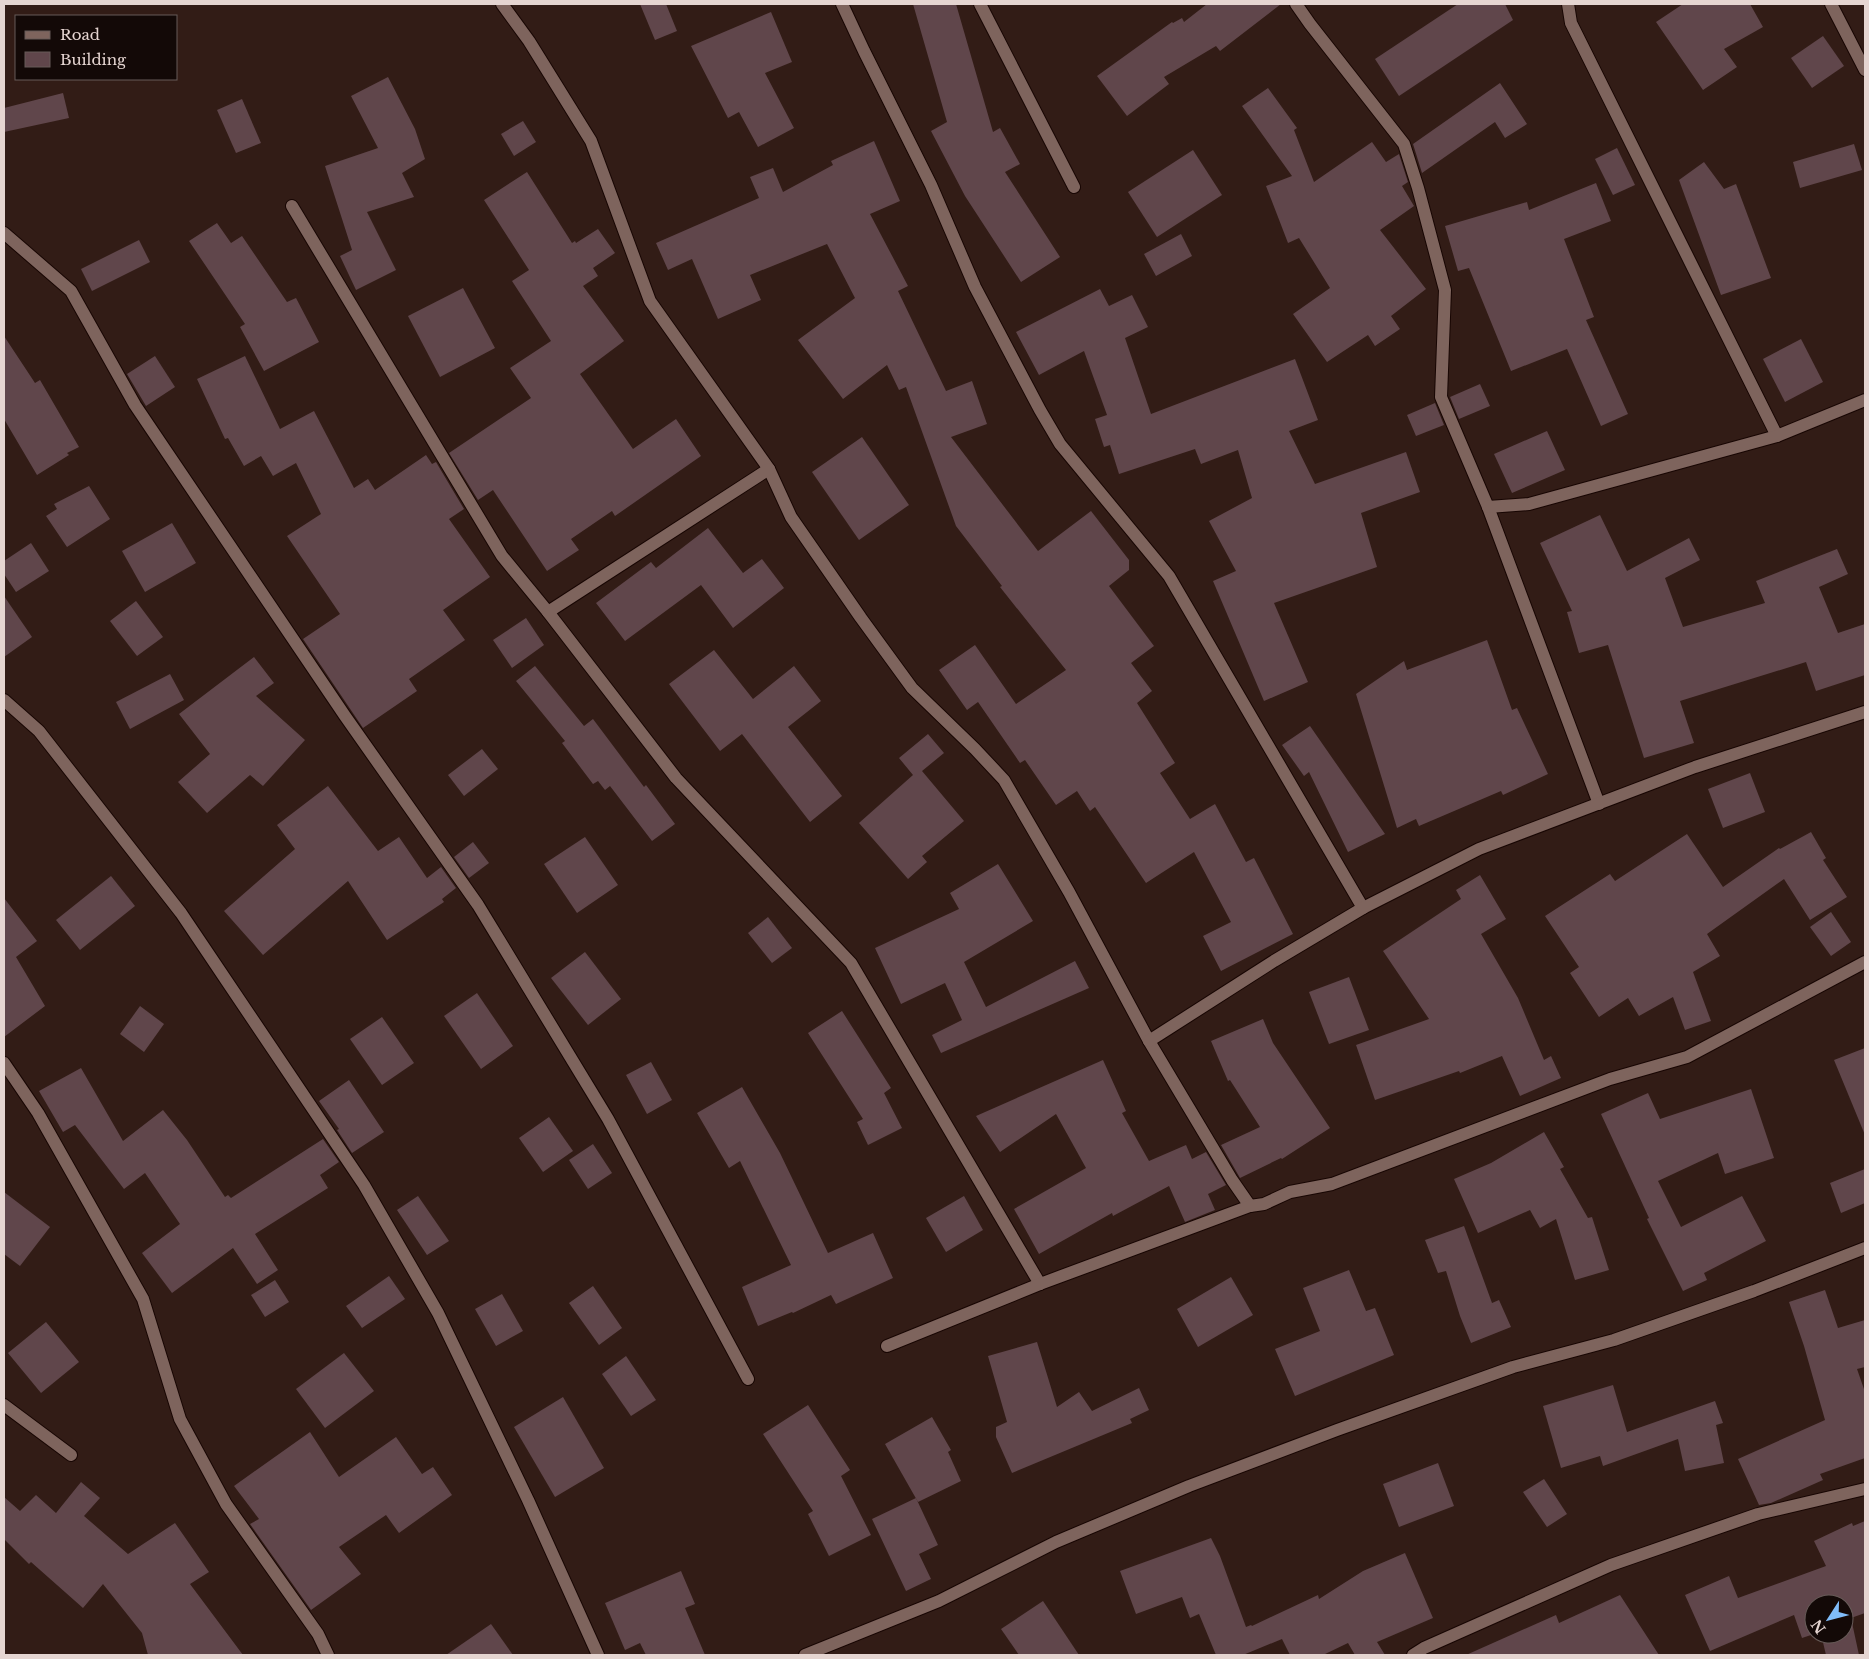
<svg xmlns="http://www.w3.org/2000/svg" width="1869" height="1659" font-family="'Libre Baskerville',serif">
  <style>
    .building { fill: #60464b }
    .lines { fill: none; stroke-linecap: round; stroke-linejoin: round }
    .minor-casing { stroke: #180603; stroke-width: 14 }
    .minor { stroke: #7e645d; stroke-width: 12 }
  </style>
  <rect width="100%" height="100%" fill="#321c16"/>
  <!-- building -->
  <g class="building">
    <path d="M640 4H666L677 31 655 40Z"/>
    <path d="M913 4H956L993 132 1000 128 1020 164 1005 172 1060 257 1021 282 965 196 931 131 947 122Z"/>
    <path d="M1207 4H1281L1220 51 1216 46 1164 77 1169 84 1127 116 1097 76 1172 22 1173 23 1182 18 1184 22Z"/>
    <path d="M1458 4H1505L1513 20 1399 96 1375 59Z"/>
    <path d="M1683 4H1750L1763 27 1724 49 1737 67 1703 90 1656 22Z"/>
    <path d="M771 12 792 62 765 73 794 128 758 147 739 112 728 118 691 46Z"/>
    <path d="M1823 36 1844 66 1812 88 1791 58Z"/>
    <path d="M388 77 415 129 425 159 402 173 414 197 367 212 396 270 356 290 340 256 352 250 325 166 378 148 351 96Z"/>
    <path d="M1500 83 1527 124 1505 138 1495 122 1422 173 1413 144Z"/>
    <path d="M1268 88 1297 128 1294 130 1314 182 1372 142 1386 162 1399 154 1408 182 1402 186 1414 206 1380 230 1426 289 1391 316 1400 329 1375 346 1368 335 1327 362 1293 314 1330 288 1299 238 1288 243 1266 186 1292 176 1242 106Z"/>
    <path d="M63 93 69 118 4 132V108Z"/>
    <path d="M242 99 261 143 236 153 217 110Z"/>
    <path d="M523 121 536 142 514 156 501 134Z"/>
    <path d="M874 141 900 201 870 214 908 286 898 291 946 391 972 381 987 424 951 437 1038 551 1091 511 1129 560V570L1109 586 1154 646 1131 663 1152 691 1137 703 1175 763 1160 773 1190 819 1215 804 1246 862 1254 858 1293 934 1221 971 1203 936 1231 922 1194 852 1146 883 1095 807 1090 811 1077 791 1056 805 1025 760 1020 763 978 702 967 710 939 670 975 645 1016 704 1066 670 1000 587 1002 586 956 526 906 387 899 390 887 365 843 399 798 340 855 298 827 244 750 275 761 300 718 319 692 259 668 270 656 243 759 198 750 177 773 168 783 192 833 165 831 161Z"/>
    <path d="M1854 144 1862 170 1800 188 1793 162Z"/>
    <path d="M1617 148 1635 185 1613 195 1595 159Z"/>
    <path d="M1193 150 1222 195 1157 237 1128 192Z"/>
    <path d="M1704 162 1724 189 1736 184 1771 278 1721 295 1679 180Z"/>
    <path d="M527 172 572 243 575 241 576 243 598 229 615 253 593 268 598 276 583 286 624 341 580 374 633 449 676 419 701 456 615 516 612 511 571 539 579 550 547 571 493 490 478 500 449 453 531 398 510 368 551 341 512 281 529 270 484 200Z"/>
    <path d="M1596 183 1611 221 1564 239 1594 317 1586 320 1628 414 1601 426 1567 349 1511 371 1469 268 1458 271 1445 226 1527 202 1529 210Z"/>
    <path d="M217 223 231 243 242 236 287 302 296 298 319 342 264 371 240 327 245 324 189 241Z"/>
    <path d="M1181 234 1192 256 1156 276 1144 254Z"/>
    <path d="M139 240 150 262 92 291 81 269Z"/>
    <path d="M463 288 495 348 440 377 408 316Z"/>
    <path d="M1100 289 1109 306 1132 295 1148 327 1125 338 1151 414 1295 359 1318 420 1289 431 1315 484 1406 452 1420 492 1361 513 1377 567 1274 603 1308 682 1264 701 1213 581 1236 571 1209 521 1252 498 1238 450 1201 464 1195 449 1119 474 1110 445 1104 447 1095 419 1107 415 1084 351 1039 375 1016 332Z"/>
    <path d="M4 336 35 383 40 380 79 447 67 453 69 455 37 475 4 419Z"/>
    <path d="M1801 339 1823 382 1785 402 1763 359Z"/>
    <path d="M155 356 175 387 146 406 127 374Z"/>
    <path d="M245 356 280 429 314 411 354 488 368 479 375 490 426 455 432 464 436 462 464 509 449 519 490 577 443 610 465 640 409 679 417 691 363 728 303 639 340 614 287 536 321 514 296 463 273 476 261 456 244 466 228 438 225 439 197 379Z"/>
    <path d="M1480 384 1490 406 1459 419 1450 397Z"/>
    <path d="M1435 403 1444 425 1416 436 1407 415Z"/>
    <path d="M1547 431 1565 470 1512 493 1494 454Z"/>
    <path d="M862 437 909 505 859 540 812 472Z"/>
    <path d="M89 486 110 519 67 547 46 516 57 509 54 504Z"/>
    <path d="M1600 515 1627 571 1689 538 1700 560 1665 578 1683 627 1765 603 1756 581 1837 549 1848 574 1819 587 1838 633 1865 624V675L1816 691 1806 662 1680 701 1694 743 1644 758 1608 645 1579 653 1567 612 1572 611 1540 543Z"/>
    <path d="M172 523 196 563 145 592 122 551Z"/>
    <path d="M708 528 743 573 762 559 784 588 733 628 701 585 625 641 596 603 651 562 656 568Z"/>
    <path d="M31 543 49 571 16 592 4 574V561Z"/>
    <path d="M4 596 32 637 4 657Z"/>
    <path d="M136 601 163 637 137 656 110 621Z"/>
    <path d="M526 618 544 645 512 668 493 640Z"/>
    <path d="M1487 640 1512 710 1517 708 1548 774 1503 795 1501 791 1419 826 1416 819 1397 828 1356 694 1404 661 1407 670Z"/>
    <path d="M714 650 753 699 794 666 821 701 788 727 842 796 810 822 742 734 720 751 669 684Z"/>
    <path d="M254 657 274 683 256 696 305 740 263 786 250 775 207 813 178 782 210 754 179 714Z"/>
    <path d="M535 666 584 726 593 719 644 787 646 785 675 824 652 841 610 786 605 790 598 781 593 784 562 743 565 741 516 681Z"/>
    <path d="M170 674 184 700 130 729 116 702Z"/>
    <path d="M1310 726 1385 834 1348 852 1309 772 1304 776 1282 745Z"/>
    <path d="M928 734 944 753 922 771 964 821 922 856 927 862 908 879 859 823 913 775 899 758Z"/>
    <path d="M482 749 498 769 464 796 448 775Z"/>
    <path d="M1750 773 1765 812 1723 828 1708 789Z"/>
    <path d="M328 786 378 851 399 837 427 878 441 867 456 888 442 899 444 902 387 940 348 881 263 955 224 911 295 849 277 825Z"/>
    <path d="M1811 832 1826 858 1823 860 1847 897 1810 920 1784 879 1707 934 1720 956 1693 972 1711 1021 1685 1030 1673 997 1639 1016 1628 998 1599 1017 1570 973 1579 967 1545 916 1610 874 1615 881 1687 834 1723 887 1779 848 1780 849Z"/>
    <path d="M585 837 618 885 577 913 544 864Z"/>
    <path d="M473 842 489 863 469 878 454 857Z"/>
    <path d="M998 864 1033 921 964 962 986 1007 1075 961 1089 988 941 1053 932 1035 962 1020 945 983 901 1004 875 948 959 909 950 893Z"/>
    <path d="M1480 875 1506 919 1481 934 1518 998 1544 1060 1551 1056 1561 1078 1520 1096 1502 1056 1460 1073 1459 1071 1375 1100 1356 1045 1429 1019 1383 951 1461 899 1456 890Z"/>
    <path d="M111 876 135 906 80 950 56 920Z"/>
    <path d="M4 898 37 941 16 957 45 1006 4 1037Z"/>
    <path d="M1831 912 1851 942 1831 956 1810 927Z"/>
    <path d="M768 917 792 948 772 963 748 933Z"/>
    <path d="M585 952 621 999 588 1025 551 978Z"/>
    <path d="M1349 977 1369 1030 1329 1044 1309 992Z"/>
    <path d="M477 993 513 1046 481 1069 444 1016Z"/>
    <path d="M140 1006 164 1024 144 1052 120 1034Z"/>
    <path d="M842 1011 891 1088 884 1093 902 1128 868 1145 857 1122 863 1119 808 1033Z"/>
    <path d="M382 1017 414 1063 382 1085 350 1039Z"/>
    <path d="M1263 1019 1273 1043 1330 1128 1282 1159 1281 1158 1240 1178 1221 1145 1260 1127 1230 1080 1228 1081 1211 1041Z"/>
    <path d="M1865 1048V1135L1834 1060Z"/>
    <path d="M1103 1060 1126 1111 1122 1113 1149 1161 1186 1145 1192 1159 1206 1152 1226 1185 1208 1194 1215 1210 1185 1222 1169 1186 1113 1216 1112 1213 1039 1254 1014 1209 1086 1168 1056 1114 1000 1152 976 1116Z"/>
    <path d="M651 1062 672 1100 647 1114 626 1075Z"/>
    <path d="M81 1068 123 1141 163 1110 187 1140 225 1197 228 1195 231 1198 323 1139 339 1162 320 1175 328 1188 255 1234 278 1270 257 1284 233 1248 172 1293 142 1253 180 1224 145 1173 124 1189 75 1125 63 1132 39 1091Z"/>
    <path d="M349 1080 384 1132 352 1153 337 1130 339 1129 319 1101Z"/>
    <path d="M742 1087 780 1153 828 1253 873 1233 893 1278 836 1304 831 1295 793 1313 792 1312 758 1326 742 1287 791 1265 740 1161 729 1168 697 1113Z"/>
    <path d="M1751 1089 1774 1158 1725 1174 1718 1153 1658 1181 1681 1227 1742 1196 1766 1241 1704 1273 1707 1280 1683 1291 1647 1219 1649 1218 1601 1114 1648 1093 1660 1119Z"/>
    <path d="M549 1117 573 1151 543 1172 519 1138Z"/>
    <path d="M1544 1132 1564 1167 1560 1169 1588 1218 1592 1217 1609 1270 1575 1280 1556 1219 1540 1228 1530 1210 1478 1233 1454 1179 1491 1163Z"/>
    <path d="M593 1144 612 1173 588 1189 569 1160Z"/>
    <path d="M1865 1169V1203L1841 1213 1830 1183Z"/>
    <path d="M4 1192 50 1227 20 1266 4 1254Z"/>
    <path d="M418 1196 449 1241 427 1255 397 1210Z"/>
    <path d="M964 1196 983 1230 946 1252 926 1218Z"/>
    <path d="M1464 1226 1492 1303 1499 1300 1511 1327 1471 1343 1460 1316 1446 1271 1438 1273 1425 1240Z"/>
    <path d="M1349 1270 1366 1311 1375 1308 1394 1355 1295 1396 1275 1349 1320 1331 1303 1288Z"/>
    <path d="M389 1276 405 1299 362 1328 346 1306Z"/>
    <path d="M1231 1277 1253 1315 1198 1347 1177 1309Z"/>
    <path d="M275 1280 289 1302 265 1317 251 1295Z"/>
    <path d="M593 1286 622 1328 599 1345 569 1303Z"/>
    <path d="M1825 1290 1838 1328 1865 1320V1367L1857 1369 1865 1392V1458L1820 1474 1823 1480 1771 1503 1759 1505 1738 1459 1825 1420 1804 1346 1789 1302Z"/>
    <path d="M502 1294 523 1331 496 1346 475 1309Z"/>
    <path d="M46 1322 79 1362 41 1393 8 1353Z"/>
    <path d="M1037 1342 1057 1407 1079 1392 1092 1411 1139 1388 1149 1410 1130 1419 1132 1423 1012 1473 996 1437V1427L1007 1422 988 1356Z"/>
    <path d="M344 1353 374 1391 325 1428 296 1389Z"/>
    <path d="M626 1356 656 1400 631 1416 602 1374Z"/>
    <path d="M1613 1385 1627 1432 1715 1401 1723 1423 1716 1425 1724 1463 1685 1471 1678 1439 1603 1466 1600 1456 1561 1468 1543 1406Z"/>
    <path d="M563 1397 604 1468 555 1497 514 1427Z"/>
    <path d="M808 1405 850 1470 841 1476 871 1535 829 1556 808 1514 813 1511 763 1434Z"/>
    <path d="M932 1417 951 1450 948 1452 961 1481 918 1502 885 1444Z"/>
    <path d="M310 1432 339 1477 396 1437 422 1474 433 1467 452 1495 399 1533 386 1515 339 1547 361 1574 311 1610 250 1524 259 1519 234 1486Z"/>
    <path d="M1438 1463 1454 1506 1399 1527 1383 1484Z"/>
    <path d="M1544 1479 1567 1514 1547 1527 1523 1492Z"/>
    <path d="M81 1482 100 1498 84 1516 128 1554 175 1523 209 1572 190 1584 243 1655H148L142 1633 103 1584 83 1608 31 1562 29 1564 4 1539V1497L20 1511 36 1495 56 1513Z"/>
    <path d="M916 1498 938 1545 919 1554 931 1579 906 1591 872 1519Z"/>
    <path d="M1865 1521V1613L1851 1618 1859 1655H1826L1821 1634H1844V1604H1814V1634L1802 1638 1794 1615 1710 1651 1685 1595 1729 1576 1738 1598 1826 1566 1814 1541 1852 1523 1853 1526Z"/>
    <path d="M1211 1538 1220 1556 1246 1627 1251 1625 1252 1626 1318 1595 1319 1599 1363 1571 1405 1553 1433 1618 1377 1642 1385 1655H1355L1348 1643 1323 1655H1290L1282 1639 1243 1655H1216L1199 1614 1190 1618 1182 1597 1136 1614 1120 1571Z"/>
    <path d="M681 1571 695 1604 685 1608 705 1655H646L640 1643 625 1650 605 1603Z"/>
    <path d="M1620 1595 1659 1655H1466L1556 1615 1559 1623Z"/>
    <path d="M1043 1601 1079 1655H1019L1001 1629Z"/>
    <path d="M491 1624 513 1655H446Z"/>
  </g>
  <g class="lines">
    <!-- minor casing -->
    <g class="minor-casing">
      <g id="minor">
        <path d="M502 4 529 41 591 141 650 301 769 469 791 517 861 618 912 688 975 749 1004 780 1069 892 1149 1041 1232 1180 1250 1206"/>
        <path d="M842 4 864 51 931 185 975 287 1040 410 1060 444 1169 576 1363 908 1274 961 1149 1041"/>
        <path d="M980 4 1074 187"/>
        <path d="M1296 4 1310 24 1404 144 1418 188 1445 290 1441 397 1488 507 1599 804"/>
        <path d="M1568 4 1571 23 1777 436"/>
        <path d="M1831 4 1865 70"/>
        <path d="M292 206 502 556 548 612"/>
        <path d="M4 233 71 291 135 405 345 716 478 905 608 1119 748 1379"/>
        <path d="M769 469 548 612 676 778 851 963 1040 1284"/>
        <path d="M1488 507 1529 504 1777 436 1865 400"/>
        <path d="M4 700 39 731 181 913 364 1185 438 1313 528 1500 598 1655"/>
        <path d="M1363 908 1479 849 1695 767 1865 712"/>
        <path d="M4 1063 38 1113 143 1299 180 1419 226 1504 318 1634 328 1655"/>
        <path d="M887 1346 1040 1284 1250 1206 1264 1204 1290 1192 1332 1184 1610 1079 1687 1057 1865 962"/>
        <path d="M4 1405 71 1455"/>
        <path d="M805 1655 939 1601 1056 1542 1189 1486 1337 1430 1513 1367 1614 1340 1754 1291 1865 1248"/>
        <path d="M1413 1655 1424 1648 1611 1565 1758 1514 1865 1489"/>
      </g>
    </g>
    <!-- minor -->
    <use href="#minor" class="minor"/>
  </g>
  <!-- border -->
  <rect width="1869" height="1659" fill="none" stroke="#e5d5d1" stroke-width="10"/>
  <!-- legend -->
  <rect x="15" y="15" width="162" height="65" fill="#130907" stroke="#675b58"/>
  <rect x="25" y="31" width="25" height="8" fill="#7e645d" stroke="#675b58"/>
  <text x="60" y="40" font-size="15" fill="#e5d5d1">Road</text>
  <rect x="25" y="52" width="25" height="15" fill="#60464b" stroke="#675b58"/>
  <text x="60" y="65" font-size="15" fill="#e5d5d1">Building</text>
  <!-- north arrow -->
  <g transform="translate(1829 1619) rotate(234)"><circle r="24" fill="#130907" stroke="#675b58"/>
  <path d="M0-4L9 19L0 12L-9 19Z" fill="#80bdfa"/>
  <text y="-8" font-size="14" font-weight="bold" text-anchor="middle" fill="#e5d5d1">N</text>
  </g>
</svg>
